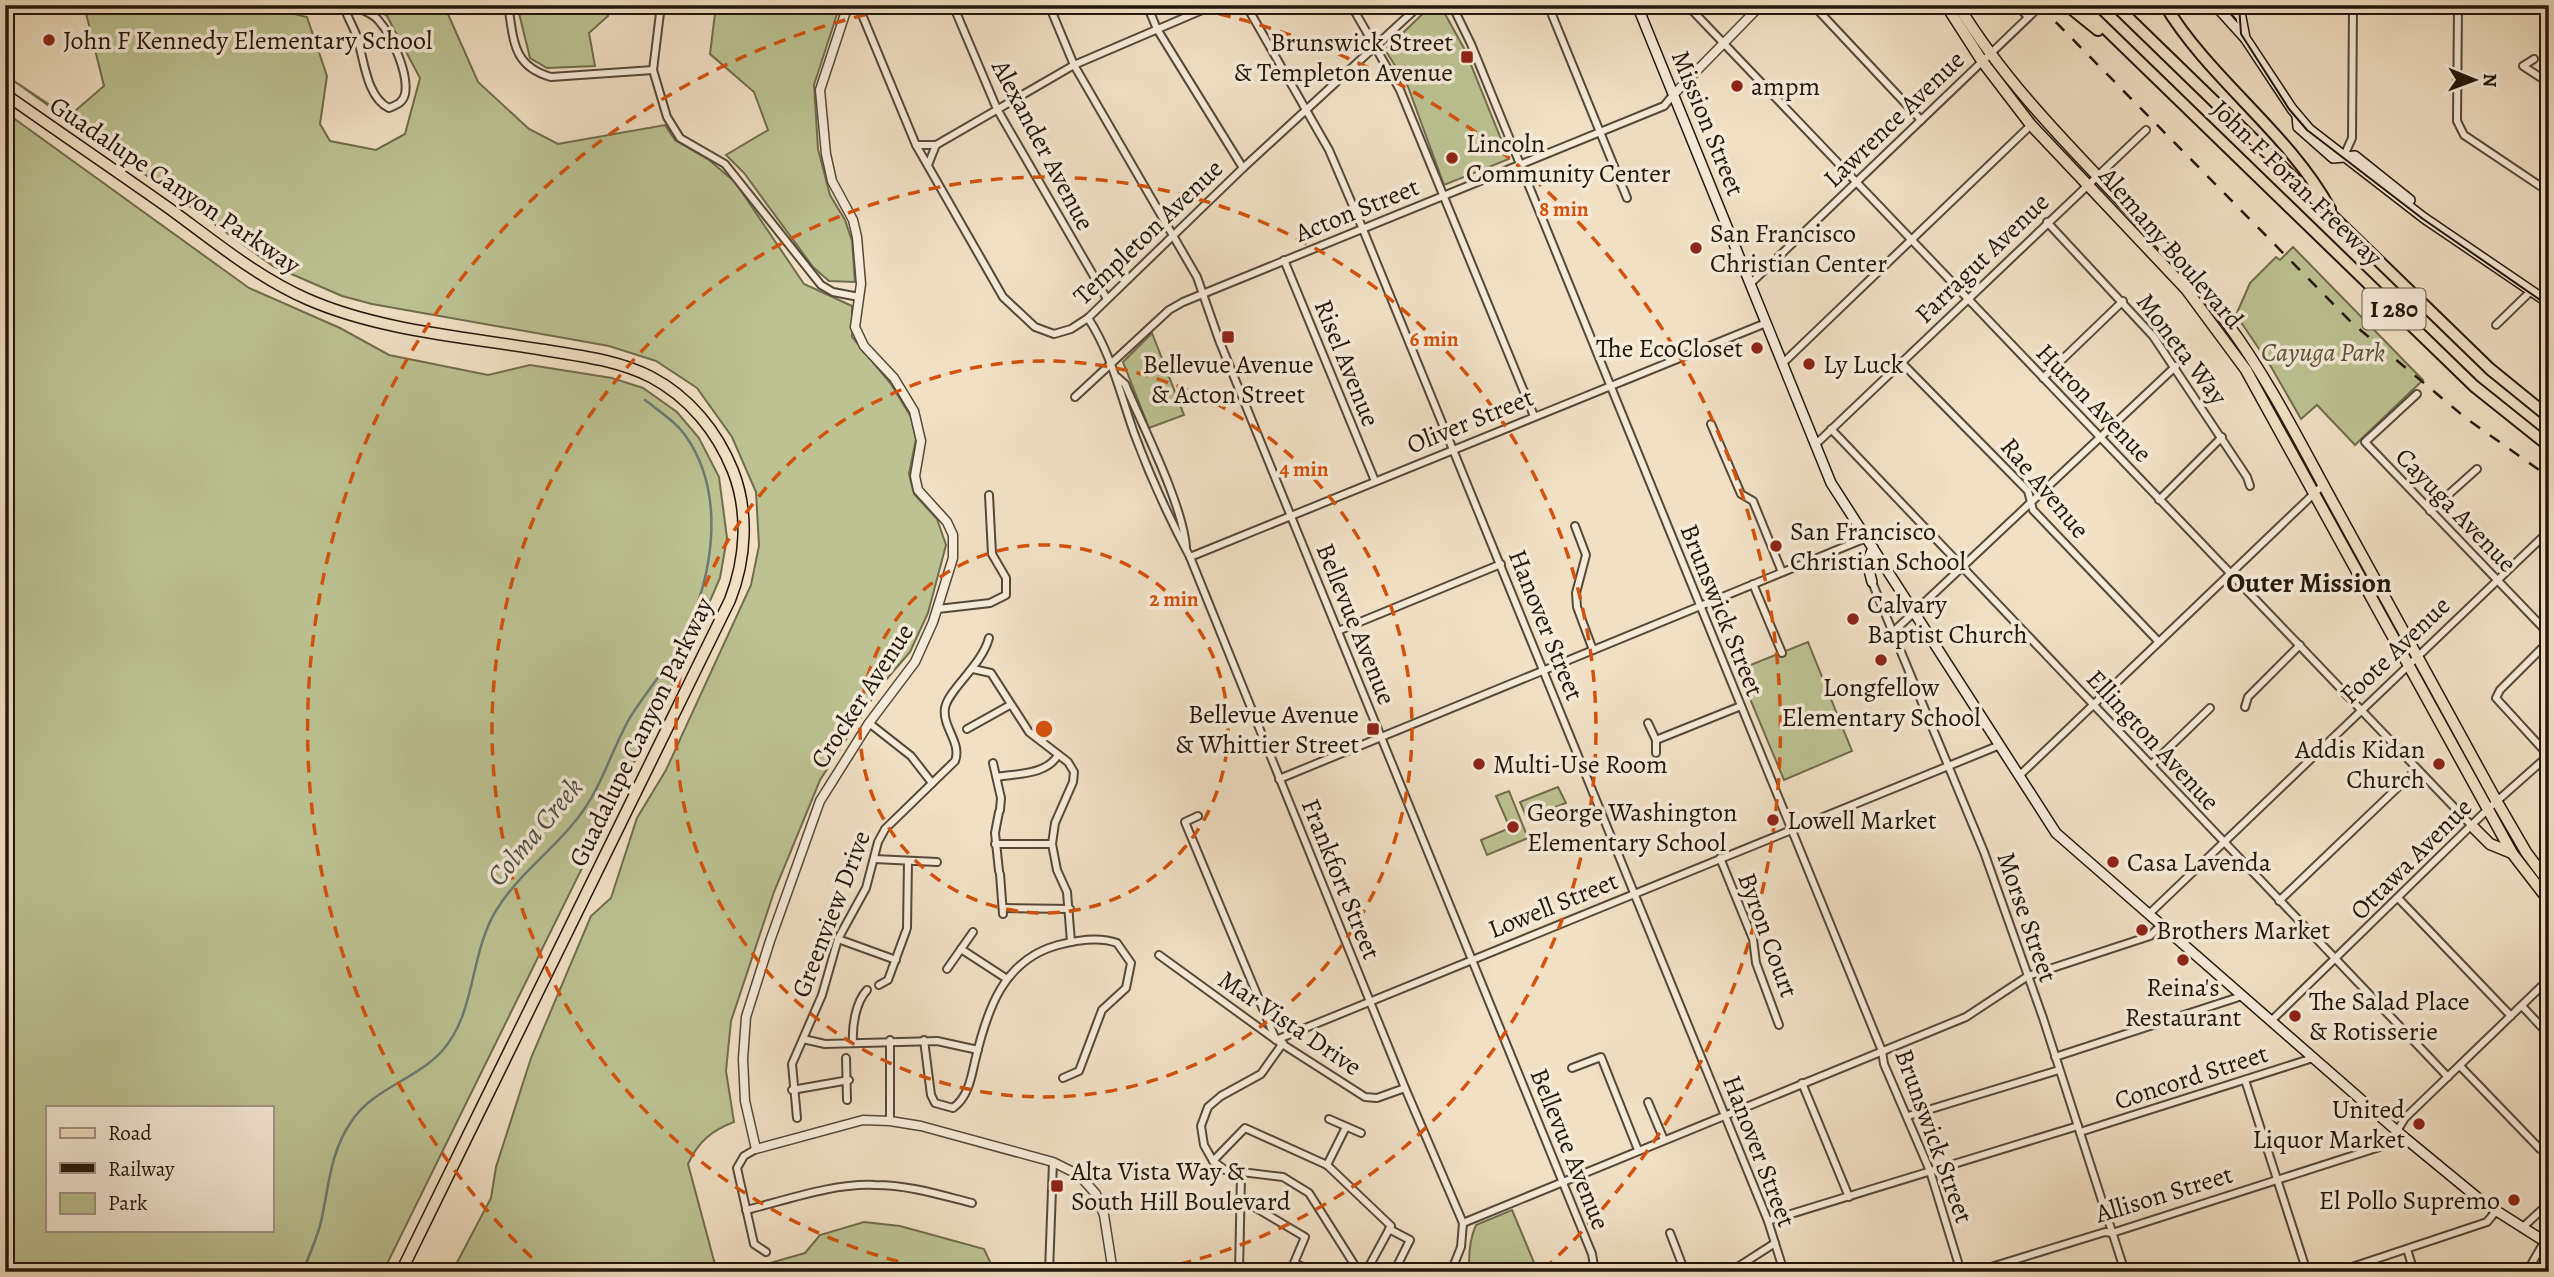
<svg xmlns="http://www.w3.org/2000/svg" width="2554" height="1277" font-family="Alegreya,serif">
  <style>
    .green { fill: #bcc292; stroke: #706c4e; stroke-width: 2; fill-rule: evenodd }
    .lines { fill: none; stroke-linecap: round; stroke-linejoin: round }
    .stream { stroke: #6c7975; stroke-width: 2.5 }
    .minor-casing { stroke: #564839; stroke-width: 10 }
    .tertiary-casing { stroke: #564839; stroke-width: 11 }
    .secondary-casing { stroke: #23160b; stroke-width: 12 }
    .primary-casing { stroke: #23160b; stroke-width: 13 }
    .motorway-casing { stroke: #23160b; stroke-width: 14 }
    .minor { stroke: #f6ebd9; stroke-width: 6 }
    .tertiary { stroke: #f6ebd9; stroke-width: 8 }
    .secondary { stroke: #f6ebd9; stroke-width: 9 }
    .primary { stroke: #f1e0c4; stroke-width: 10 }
    .motorway { stroke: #f1e0c4; stroke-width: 10 }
    .tram { stroke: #23160b; stroke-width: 2 }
    .rail { stroke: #23160b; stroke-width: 2.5; stroke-dasharray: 12 12; stroke-linecap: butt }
    .ring { fill: none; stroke: #d4520c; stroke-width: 3.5; stroke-dasharray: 12 9 }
    .poi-dot { fill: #8f2418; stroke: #f6ebd9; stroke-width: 2.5 }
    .labels { text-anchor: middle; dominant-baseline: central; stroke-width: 7; stroke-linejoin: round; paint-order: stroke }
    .shield { fill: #f6ebd9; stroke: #625649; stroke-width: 2 }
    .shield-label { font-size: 24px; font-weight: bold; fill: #23160b }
    .poi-label { font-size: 26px; fill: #23160b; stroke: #f6ebd9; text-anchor: start }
    .street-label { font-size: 26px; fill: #23160b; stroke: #f6ebd9 }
    .park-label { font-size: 26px; font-style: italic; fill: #59523a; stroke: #f6ebd9 }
    .neighbourhood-label { font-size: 28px; font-weight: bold; fill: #23160b; stroke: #f6ebd9 }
    .water-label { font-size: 28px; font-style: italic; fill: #4d5049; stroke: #f6ebd9 }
    .centre { fill: #d4520c; stroke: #f6ebd9; stroke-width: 3.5 }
    .ring-label { font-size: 21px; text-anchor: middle; font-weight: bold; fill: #d4520c; stroke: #f6ebd9; stroke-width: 7; stroke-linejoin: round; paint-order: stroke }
  </style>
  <rect width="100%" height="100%" fill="#f1e0c4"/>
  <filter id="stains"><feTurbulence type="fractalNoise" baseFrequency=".00286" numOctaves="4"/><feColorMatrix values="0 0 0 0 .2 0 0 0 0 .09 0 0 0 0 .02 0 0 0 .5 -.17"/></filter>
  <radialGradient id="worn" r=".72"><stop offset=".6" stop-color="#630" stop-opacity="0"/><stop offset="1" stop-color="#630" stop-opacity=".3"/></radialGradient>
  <!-- green -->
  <g class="green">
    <path d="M84 5H269V8L307 17 327 76 320 124 330 141 376 150 405 134 420 78 387 16 371 5H444L478 82 529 129 558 144 665 125 675 140 709 160 735 182 804 284 852 306V337L891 384 911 417 916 439 909 474 914 494 937 519 946 545 928 613 910 652 879 688 820 780 774 892 731 1021 726 1071 734 1122C712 1130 698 1142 688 1164L717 1272H452L491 1198 496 1167 531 1058 591 916 611 898 637 818 666 770 751 585 759 546 756 492 732 437 697 388 656 361 609 346 372 304 342 296 273 266 14 81 68 117 104 86Z"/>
    <path d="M517 5H605L608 16 589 33 595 66 547 68 530 58Z"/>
    <path d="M716 5H840L814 85 818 149 830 195 845 220 852 241 855 282 829 281 813 267 744 173 726 155 768 130 754 92 710 54Z"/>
    <path d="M1432 5H1440L1465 50 1509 159 1444 185 1407 84 1385 50Z"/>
    <path d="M5 112 249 288 340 328 389 355 488 375 530 365 612 378 643 388 677 412 699 438 719 477 727 538 720 578 684 661 383 1272H5ZM47 1107H271V1230H47Z"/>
    <path d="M2293 247 2423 380 2355 445 2317 405 2301 419 2270 365 2236 315 2250 283 2276 257 2280 260Z"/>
    <path d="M1152 333 1184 415 1149 428 1123 362Z"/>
    <path d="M1808 642 1852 751 1784 780 1738 670Z"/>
    <path d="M1558 787 1566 803 1527 818 1520 802Z"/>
    <path d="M1509 791 1528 838 1487 855 1481 840 1510 828 1496 796Z"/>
    <path d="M1512 1210 1538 1272H1483L1469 1263C1469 1251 1471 1236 1476 1225Z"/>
    <path d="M864 1222 900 1226 984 1249 995 1272H738L805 1253 820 1235Z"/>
  </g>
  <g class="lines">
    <!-- stream -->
    <path class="stream" d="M303 1272C309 1254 319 1235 322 1217 329 1184 331 1151 351 1122 373 1088 416 1080 442 1051 477 1012 469 953 497 909 520 873 551 852 577 819 601 789 610 754 628 721 645 692 669 667 684 637 713 576 727 494 685 435 675 421 659 411 645 400"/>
    <!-- minor casing -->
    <g class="minor-casing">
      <g id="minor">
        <path d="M343 5C347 16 353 26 357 37 364 58 366 97 389 108 396 105 403 103 405 94 409 74 392 36 379 21 373 13 360 9 351 5"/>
        <path d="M508 5C514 40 512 66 551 77L653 70"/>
        <path d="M661 5 653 70 667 117 680 138 725 164 821 285 833 292 859 297"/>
        <path d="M858 5 916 145 1003 297 1035 327 1054 334 1071 329 1088 318 1243 168 1420 5"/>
        <path d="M953 5 997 109 1107 299"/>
        <path d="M1049 5 1074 65 1197 277 1219 340 1592 1254 1595 1272"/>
        <path d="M1147 5 1157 29 1243 168"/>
        <path d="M1246 5 1329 150 1362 227 1768 1221 1784 1272"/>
        <path d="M1351 5 1400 90 1534 416"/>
        <path d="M1452 5 1471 44 1882 1051 1884 1064 1930 1171 1961 1272"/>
        <path d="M1548 5 1627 198"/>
        <path d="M1687 5 2473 827"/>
        <path d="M1813 5 1921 120"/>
        <path d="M2017 5 2028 17"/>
        <path d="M2458 5 2457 121 2464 135 2549 192"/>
        <path d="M2534 59 2523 66 2549 83"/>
        <path d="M916 145H936L1074 65 1214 5"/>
        <path d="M2344 156 2352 138 2353 5"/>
        <path d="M928 165 936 145"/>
        <path d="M2047 222 2153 336 2247 477 2250 486"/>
        <path d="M1284 260 1375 481"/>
        <path d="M1750 284 2035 11"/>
        <path d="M1088 318C1111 353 1120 393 1134 433 1150 476 1168 516 1190 557L1405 1088 1463 1223 1461 1247 1451 1272"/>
        <path d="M2496 325 2531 291"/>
        <path d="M1901 362 2028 491 2033 510 2158 641"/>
        <path d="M1782 364 2031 125"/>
        <path d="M1117 377 1125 384C1142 425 1183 505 1186 547"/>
        <path d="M2043 378 2123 301"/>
        <path d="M2417 394 2365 442 2549 634"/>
        <path d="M1075 397 1169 310 1183 302 1664 106 1674 94"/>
        <path d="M1711 424 1741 494 1753 501 1782 572"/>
        <path d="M1831 429 2448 1077"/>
        <path d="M1815 445 2146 130"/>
        <path d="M2159 500 2222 437"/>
        <path d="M2430 511 2477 469"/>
        <path d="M1575 526 1586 555 1576 593 1577 607 1593 650"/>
        <path d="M1190 557 1766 323"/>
        <path d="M1872 582 1984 852 2043 1018 2125 1272"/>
        <path d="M1753 584 1782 653"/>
        <path d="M938 609 990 603 1006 595V578L992 554 989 495"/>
        <path d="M1338 631 1501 564"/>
        <path d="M1893 632 2176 366"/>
        <path d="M2549 641 2500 690 2496 698 2549 756"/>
        <path d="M973 669 991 673 1029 732 1068 762 1074 772 1073 782 1055 823 1052 844 1057 870 1067 892 1071 942"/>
        <path d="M2245 707 2248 697 2300 645"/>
        <path d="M869 723 911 756 932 783"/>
        <path d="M1648 723 1656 740V753"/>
        <path d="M967 729 1010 705"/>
        <path d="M1656 740 1741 706"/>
        <path d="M993 763 1001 798 1000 810"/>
        <path d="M2151 765 2210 708"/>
        <path d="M2020 775 2323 485"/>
        <path d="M997 777C1019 773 1046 775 1058 755"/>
        <path d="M1279 779 1866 538"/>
        <path d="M1198 816 1185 822 1276 1040 2000 745"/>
        <path d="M995 844H1052"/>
        <path d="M1720 858 1753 939 1756 963 1779 1025"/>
        <path d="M874 859 937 862"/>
        <path d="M999 871 995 833 999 812"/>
        <path d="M1000 874 1003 914"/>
        <path d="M2399 899 2511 1016"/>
        <path d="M2279 901 2417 769"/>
        <path d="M1003 908 1070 909"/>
        <path d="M2149 914 2549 531"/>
        <path d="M907 928 908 861"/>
        <path d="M838 939 896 960"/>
        <path d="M961 949 1007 979"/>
        <path d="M1159 955 1276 1040 1365 1097 1377 1098 1405 1088"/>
        <path d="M947 969 973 932"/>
        <path d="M879 985 888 980 906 931"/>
        <path d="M2522 1006 2549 1035"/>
        <path d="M2271 1021 2488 809 2549 755"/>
        <path d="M803 1039 825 1044 937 1041 978 1050"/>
        <path d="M890 1040V1121"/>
        <path d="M924 1040 931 1095 935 1103 953 1108C968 1097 971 1079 975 1061 987 1010 1003 960 1058 945 1077 940 1099 936 1117 943L1131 963 1126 988 1102 1010 1079 1071 1063 1078"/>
        <path d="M853 1042C852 1025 856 1002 867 990"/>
        <path d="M1283 1043 1261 1074 1221 1096 1208 1107 1201 1126 1204 1145 1213 1161 1225 1170 1283 1177 1309 1193 1359 1272"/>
        <path d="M2055 1057 2242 996"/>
        <path d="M846 1058 847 1100"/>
        <path d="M2460 1066 2540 1149"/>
        <path d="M1572 1068 1601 1057 1638 1150"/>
        <path d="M2245 1080 2307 1272"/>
        <path d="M1802 1083 1849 1197"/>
        <path d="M792 1090 849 1080"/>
        <path d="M1648 1102 1664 1140"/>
        <path d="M1908 1116 2059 1070"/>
        <path d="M797 1118 792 1064 822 995 838 939 866 888 878 842 885 829 955 761C962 743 942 727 945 708 948 690 982 665 989 638"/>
        <path d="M1329 1119 1361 1133"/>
        <path d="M2080 1132 2313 1058"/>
        <path d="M756 1149 744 1156 737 1168 754 1244 766 1252"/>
        <path d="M1213 1161 1245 1128 1327 1165 1391 1226 1366 1272"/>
        <path d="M1327 1165 1346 1127"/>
        <path d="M1241 1199 1305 1237 1294 1263 1315 1272"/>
        <path d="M746 1210C787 1200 833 1183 875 1185 909 1185 940 1195 972 1203"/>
        <path d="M1768 1221 2078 1126"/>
        <path d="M1463 1223 1966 1017 2028 976 2150 936 2162 924"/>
        <path d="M2522 1228 2549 1203"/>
        <path d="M1389 1229 1410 1240 1394 1272"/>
        <path d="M1670 1233 1685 1272"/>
        <path d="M2407 1249 2414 1272"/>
        <path d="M1455 1267 1465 1272"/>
        <path d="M1049 1272 1053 1162"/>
        <path d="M1239 1272 1241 1175"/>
        <path d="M1730 1272 1775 1243"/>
        <path d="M1975 1272 2105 1232 2112 1233 2389 1144 2405 1118 2549 979"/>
        <path d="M2337 1272 2487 1222 2496 1211"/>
        <path d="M2527 1272 2544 1242"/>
      </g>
    </g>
    <!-- tertiary casing -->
    <g class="tertiary-casing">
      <g id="tertiary">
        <path d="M848 5 820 90 826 154 832 181 853 220 857 237 861 284 855 327 864 346 894 378 914 411 921 441 915 476 918 490 947 522 953 535V558L933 622 915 662 869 723 820 801 770 941 746 1017 743 1059 745 1101 756 1149 863 1120 890 1121 921 1126 1053 1162 1079 1175 1096 1194 1104 1215 1113 1272"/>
        <path d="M1674 94 1761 5"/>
      </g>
    </g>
    <!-- secondary casing -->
    <g class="secondary-casing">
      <g id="secondary">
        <path d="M1637 5 1831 483 2056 833 2405 1138 2484 1203 2549 1244"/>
        <path d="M2215 5 2244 37"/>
        <path d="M2231 5 2241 17 2245 38 2292 109 2309 129 2424 218 2549 303"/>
        <path d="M2297 116 2298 127 2333 158 2355 156 2410 200"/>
        <path d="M1872 582 1867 562 1873 548"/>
      </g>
    </g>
    <!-- primary casing -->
    <g class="primary-casing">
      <g id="primary">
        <path d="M1946 5 1982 61 2031 125 2186 289 2246 370 2512 853 2549 901"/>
        <path d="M1958 5C2032 127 2144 210 2227 323 2270 381 2302 447 2337 510 2390 607 2443 704 2497 802L2526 852 2549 883"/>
        <path d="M5 94C60 133 115 170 170 209 214 241 257 277 307 299 380 331 466 337 544 350 580 356 618 360 651 377 689 397 717 431 733 471 749 512 746 559 730 600L401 1272"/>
        <path d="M2473 827 2490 844 2512 853"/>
      </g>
    </g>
    <!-- motorway casing -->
    <g class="motorway-casing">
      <g id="motorway">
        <path d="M2067 5 2098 30"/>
        <path d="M2081 5 2474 386 2549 446"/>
        <path d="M2115 5 2490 369 2549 417"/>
        <path d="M2165 5C2210 80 2288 132 2330 209"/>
      </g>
    </g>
    <!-- minor -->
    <use href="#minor" class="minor"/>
    <!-- tertiary -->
    <use href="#tertiary" class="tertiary"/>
    <!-- secondary -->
    <use href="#secondary" class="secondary"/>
    <!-- primary -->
    <use href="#primary" class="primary"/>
    <!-- motorway -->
    <use href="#motorway" class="motorway"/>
    <!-- tram -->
    <path class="tram" d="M2239 5 2241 34 2289 109 2307 130 2423 219 2549 306"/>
    <!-- rail -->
    <path class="rail" d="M2039 5 2352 323 2467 419 2549 477"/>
  </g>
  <!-- distance rings -->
  <g class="ring">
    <circle cx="1044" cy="729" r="184"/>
    <circle cx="1044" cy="729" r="368"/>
    <path d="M939 1271A552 552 0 1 1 1149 1271"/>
    <path d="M547 1272A736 736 0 0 1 910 5M1178 5A736 736 0 0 1 1541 1272"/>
  </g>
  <!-- markers -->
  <g class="poi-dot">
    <circle cx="49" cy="40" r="7"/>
    <rect x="1460" y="50" width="14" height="14" rx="3.5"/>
    <circle cx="1737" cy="86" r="7"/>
    <circle cx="1452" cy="158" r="7"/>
    <circle cx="1696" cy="248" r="7"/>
    <rect x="1221" y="330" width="14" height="14" rx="3.5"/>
    <circle cx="1757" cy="348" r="7"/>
    <circle cx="1809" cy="364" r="7"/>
    <circle cx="1776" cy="546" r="7"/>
    <circle cx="1853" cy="619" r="7"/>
    <circle cx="1881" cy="660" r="7"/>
    <rect x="1366" y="722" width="14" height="14" rx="3.5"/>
    <circle cx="1479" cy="764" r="7"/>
    <circle cx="2439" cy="764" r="7"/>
    <circle cx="1773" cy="820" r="7"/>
    <circle cx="1513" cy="827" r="7"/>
    <circle cx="2113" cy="862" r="7"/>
    <circle cx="2142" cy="930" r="7"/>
    <circle cx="2183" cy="960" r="7"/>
    <circle cx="2295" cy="1016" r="7"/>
    <circle cx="2419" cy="1124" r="7"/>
    <rect x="1050" y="1179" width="14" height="14" rx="3.5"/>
    <circle cx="2514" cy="1200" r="7"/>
  </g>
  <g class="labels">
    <!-- shield labels -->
    <rect class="shield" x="2362.5" y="288.5" width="63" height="41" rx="5"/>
    <g class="shield-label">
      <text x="2394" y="309">I 280</text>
    </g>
    <!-- poi labels -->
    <g class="poi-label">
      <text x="63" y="40">John F Kennedy Elementary School</text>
      <text x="1453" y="42" text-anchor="end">Brunswick Street<tspan x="1453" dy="30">&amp; Templeton Avenue</tspan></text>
      <text x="1751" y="86">ampm</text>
      <text x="1466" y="143">Lincoln<tspan x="1466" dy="30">Community Center</tspan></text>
      <text x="1710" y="233">San Francisco<tspan x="1710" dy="30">Christian Center</tspan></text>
      <text x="1743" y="348" text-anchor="end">The EcoCloset</text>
      <text x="1228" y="364" text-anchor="middle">Bellevue Avenue<tspan x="1228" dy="30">&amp; Acton Street</tspan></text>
      <text x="1823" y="364">Ly Luck</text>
      <text x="1790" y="531">San Francisco<tspan x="1790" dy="30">Christian School</tspan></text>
      <text x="1867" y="604">Calvary<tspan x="1867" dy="30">Baptist Church</tspan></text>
      <text x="1881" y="687" text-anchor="middle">Longfellow<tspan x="1881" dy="30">Elementary School</tspan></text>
      <text x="1359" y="714" text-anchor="end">Bellevue Avenue<tspan x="1359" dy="30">&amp; Whittier Street</tspan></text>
      <text x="2425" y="749" text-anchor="end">Addis Kidan<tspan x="2425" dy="30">Church</tspan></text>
      <text x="1493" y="764">Multi-Use Room</text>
      <text x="1527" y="812">George Washington<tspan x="1527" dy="30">Elementary School</tspan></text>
      <text x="1787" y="820">Lowell Market</text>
      <text x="2127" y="862">Casa Lavenda</text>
      <text x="2156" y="930">Brothers Market</text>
      <text x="2183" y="987" text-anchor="middle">Reina's<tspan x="2183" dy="30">Restaurant</tspan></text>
      <text x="2309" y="1001">The Salad Place<tspan x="2309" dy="30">&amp; Rotisserie</tspan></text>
      <text x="2405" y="1109" text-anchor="end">United<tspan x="2405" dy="30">Liquor Market</tspan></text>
      <text x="1071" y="1171">Alta Vista Way &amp;<tspan x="1071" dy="30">South Hill Boulevard</tspan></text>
      <text x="2500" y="1200" text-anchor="end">El Pollo Supremo</text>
    </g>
    <!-- street labels -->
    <g class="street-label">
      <text transform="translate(1894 119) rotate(-44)">Lawrence Avenue</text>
      <text transform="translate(1708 123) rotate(68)">Mission Street</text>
      <text transform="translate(1043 145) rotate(62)">Alexander Avenue</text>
      <text transform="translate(2297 183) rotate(44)">John F Foran Freeway</text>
      <text transform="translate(175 185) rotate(34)">Guadalupe Canyon Parkway</text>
      <text transform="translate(1357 210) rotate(-22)">Acton Street</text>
      <text transform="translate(1148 232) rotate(-44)">Templeton Avenue</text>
      <text transform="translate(2171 248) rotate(49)">Alemany Boulevard</text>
      <text transform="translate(1982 258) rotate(-44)">Farragut Avenue</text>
      <text transform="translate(2182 349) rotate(53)">Moneta Way</text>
      <text transform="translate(1347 363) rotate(68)">Risel Avenue</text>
      <text transform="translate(2094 403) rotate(46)">Huron Avenue</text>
      <text transform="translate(1470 421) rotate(-22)">Oliver Street</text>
      <text transform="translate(2045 488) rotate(50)">Rae Avenue</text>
      <text transform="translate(2456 510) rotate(46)">Cayuga Avenue</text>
      <text transform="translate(1722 610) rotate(68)">Brunswick Street</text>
      <text transform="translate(1356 624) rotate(68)">Bellevue Avenue</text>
      <text transform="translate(1546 625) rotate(68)">Hanover Street</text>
      <text transform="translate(2395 650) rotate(-44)">Foote Avenue</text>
      <text transform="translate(862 696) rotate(-57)">Crocker Avenue</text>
      <text transform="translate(641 732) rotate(-64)">Guadalupe Canyon Parkway</text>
      <text transform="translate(2153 740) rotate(47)">Ellington Avenue</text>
      <text transform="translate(2411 859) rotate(-45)">Ottawa Avenue</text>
      <text transform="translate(1341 879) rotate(68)">Frankfort Street</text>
      <text transform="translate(1553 905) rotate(-22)">Lowell Street</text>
      <text transform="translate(831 914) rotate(-69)">Greenview Drive</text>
      <text transform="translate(2027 917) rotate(71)">Morse Street</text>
      <text transform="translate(1768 935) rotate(70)">Byron Court</text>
      <text transform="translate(1290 1023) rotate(34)">Mar Vista Drive</text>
      <text transform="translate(2191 1077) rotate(-18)">Concord Street</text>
      <text transform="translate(1934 1136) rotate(70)">Brunswick Street</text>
      <text transform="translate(1570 1149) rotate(68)">Bellevue Avenue</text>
      <text transform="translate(1759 1151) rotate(69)">Hanover Street</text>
      <text transform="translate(2164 1194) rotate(-17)">Allison Street</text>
    </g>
    <!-- park labels -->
    <g class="park-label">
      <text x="2323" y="352">Cayuga Park</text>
    </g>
    <!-- neighbourhood labels -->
    <g class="neighbourhood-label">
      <text x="2309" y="583">Outer Mission</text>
    </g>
    <!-- water labels -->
    <g class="water-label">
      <text transform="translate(535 832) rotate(-50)">Colma Creek</text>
    </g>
  </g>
  <circle cx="1044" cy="729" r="10" class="centre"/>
  <g class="ring-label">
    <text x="1564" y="216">8 min</text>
    <text x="1434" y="346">6 min</text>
    <text x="1304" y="476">4 min</text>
    <text x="1174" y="606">2 min</text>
  </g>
  <!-- margin -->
  <rect width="2554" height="1277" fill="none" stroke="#f1e0c4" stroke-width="28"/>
  <rect x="7" y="7" width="2540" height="1263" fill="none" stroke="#23160b" stroke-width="3.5"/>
  <rect x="14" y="14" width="2526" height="1249" fill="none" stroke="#23160b" stroke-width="2"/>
  <!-- legend -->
  <rect x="46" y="1106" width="228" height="126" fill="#f6ebd9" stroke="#a29687" stroke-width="2"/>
  <rect x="60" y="1128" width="35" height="10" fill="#f1e0c4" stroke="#a29687" stroke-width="2"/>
  <text x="108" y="1140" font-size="21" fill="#23160b">Road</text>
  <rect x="60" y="1163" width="35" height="10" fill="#23160b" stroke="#a29687" stroke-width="2"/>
  <text x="108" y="1176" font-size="21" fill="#23160b">Railway</text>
  <rect x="60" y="1193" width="35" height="21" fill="#bcc292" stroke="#a29687" stroke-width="2"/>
  <text x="108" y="1210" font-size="21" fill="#23160b">Park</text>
  <!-- north arrow -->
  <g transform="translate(2474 80) rotate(91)" stroke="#f6ebd9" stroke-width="5" paint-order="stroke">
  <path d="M0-5L12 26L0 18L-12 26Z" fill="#23160b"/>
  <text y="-10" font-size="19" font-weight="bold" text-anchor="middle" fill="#23160b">N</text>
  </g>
  <rect width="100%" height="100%" filter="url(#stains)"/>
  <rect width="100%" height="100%" fill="url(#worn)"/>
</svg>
